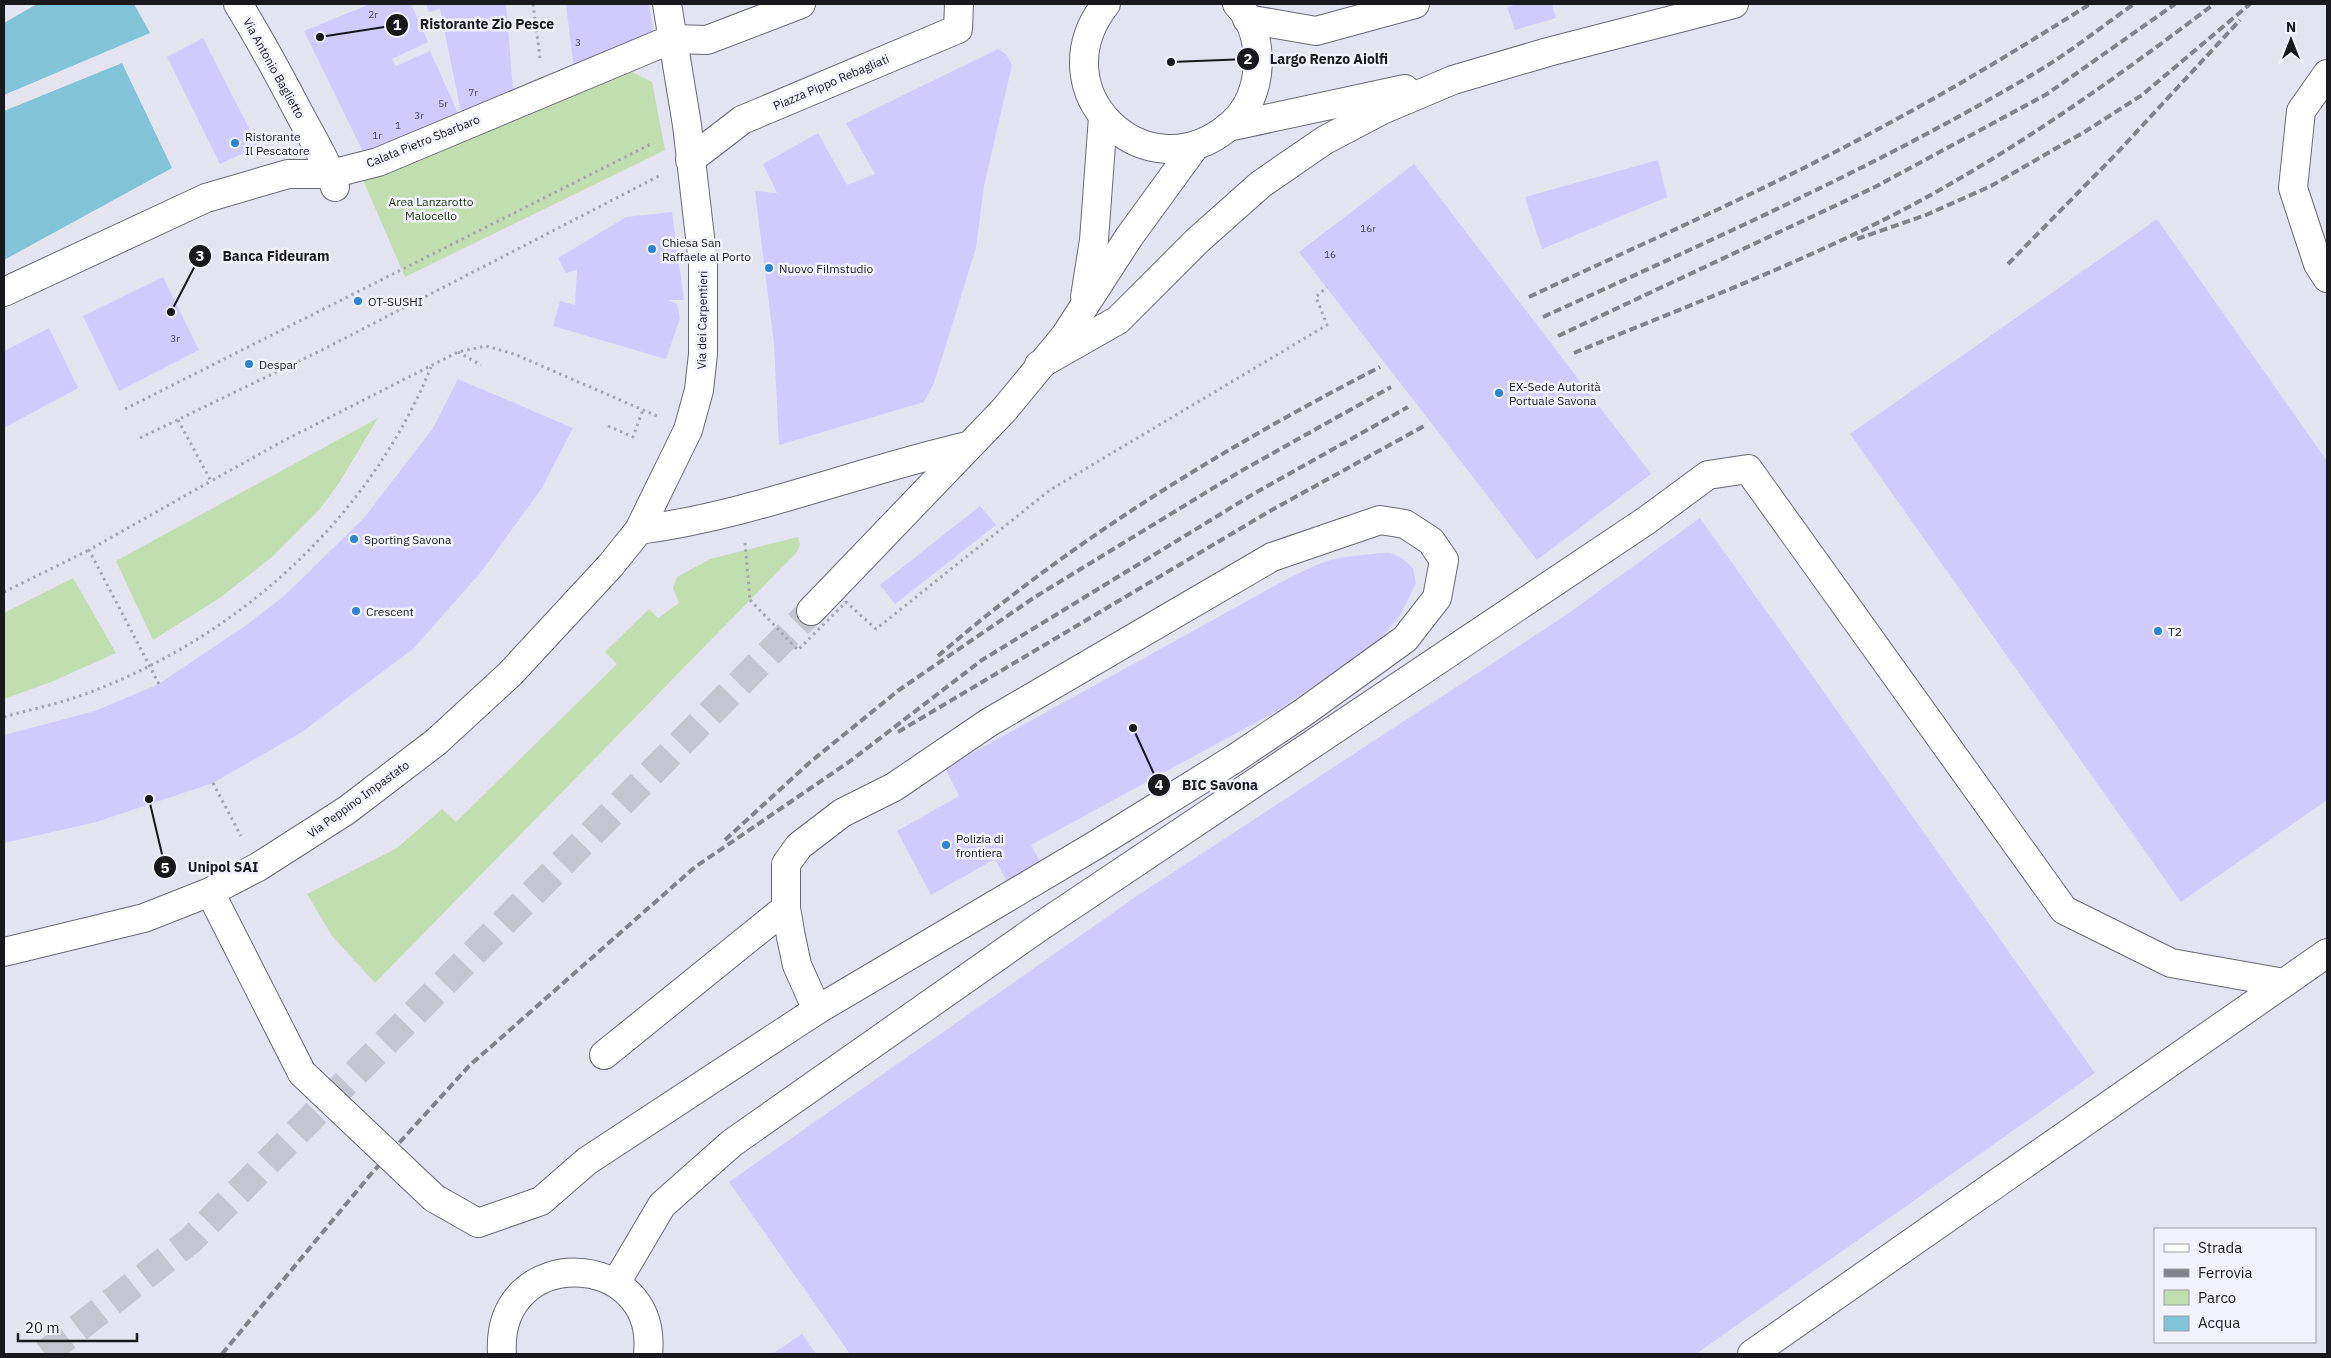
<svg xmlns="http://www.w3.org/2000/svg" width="2331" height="1358" font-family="'IBM Plex Sans',sans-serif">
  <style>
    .green { fill: #c0deb0 }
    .water { fill: #81c4d7 }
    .building { fill: #d1cafe }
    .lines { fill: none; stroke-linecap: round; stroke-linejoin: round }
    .minor-tunnel { stroke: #c5c5d0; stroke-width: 28; stroke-dasharray: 28 14; stroke-linecap: butt }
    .minor-casing { stroke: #696974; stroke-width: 30 }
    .path { stroke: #a6a6b0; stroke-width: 3; stroke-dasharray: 2.5 4; stroke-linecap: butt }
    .minor { stroke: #fff; stroke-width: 28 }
    .rail { stroke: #82828b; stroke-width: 4; stroke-dasharray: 8 4; stroke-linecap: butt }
    .minor-bridge-casing { stroke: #696974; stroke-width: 30; stroke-linecap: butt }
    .path-bridge { stroke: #a6a6b0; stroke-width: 3; stroke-dasharray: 2.5 4; stroke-linecap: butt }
    .minor-bridge { stroke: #fff; stroke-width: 28 }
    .poi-dot { fill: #2b84d1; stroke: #f1f2fe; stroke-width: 2 }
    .labels { text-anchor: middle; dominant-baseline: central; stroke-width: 5; stroke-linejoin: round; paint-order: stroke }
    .number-label { font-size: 10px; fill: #464455 }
    .street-label { font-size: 12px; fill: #18181d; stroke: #f1f2fe }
    .poi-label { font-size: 12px; fill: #18181d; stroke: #f1f2fe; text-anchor: start }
    .park-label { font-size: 12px; fill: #1b3604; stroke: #f1f2fe }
    .leader { fill: none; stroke: #18181d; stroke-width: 2 }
    .callout-dot { fill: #18181d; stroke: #f1f2fe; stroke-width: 2 }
    .mark-label { font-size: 15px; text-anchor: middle; font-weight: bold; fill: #fff }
    .callout-label { font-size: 14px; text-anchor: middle; font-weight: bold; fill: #18181d; stroke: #f1f2fe; stroke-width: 5; stroke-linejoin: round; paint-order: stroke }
  </style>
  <rect width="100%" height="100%" fill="#e4e4f0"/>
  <!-- green -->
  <g class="green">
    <path d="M630 71 652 82 665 150 405 277 363 180Z"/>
    <path d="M378 418 339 483 319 510 272 557 221 597 153 640 116 561Z"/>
    <path d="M798 537 800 545 797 552 375 983 332 936 307 894 397 848 442 809 456 822 617 664 605 652 649 609 658 618 679 603 673 588 677 577 710 559Z"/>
    <path d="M73 578 116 653 51 682 4 699V613Z"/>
  </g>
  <!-- water -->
  <g class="water">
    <path d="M37 4H134L150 33 4 95V23Z"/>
    <path d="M122 63 172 168 4 260V111Z"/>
  </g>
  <!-- building -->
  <g class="building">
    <path d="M370 4H411L428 42 392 59 396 66 430 51 458 113 365 156 304 31Z"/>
    <path d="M426 4H506L513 90 461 112 440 9 429 12Z"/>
    <path d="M566 4H649L654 35 574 70Z"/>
    <path d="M1518 4H1552L1556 18 1515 30 1507 7Z"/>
    <path d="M203 38 258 146 220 164 167 57Z"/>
    <path d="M998 49 1006 54 1012 65 984 186 976 248 934 383 924 402 779 445 774 344 755 191 777 193 763 164 818 133 847 185 875 174 846 123Z"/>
    <path d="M1658 160 1667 197 1542 249 1525 197Z"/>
    <path d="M1414 164 1651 474 1537 560 1299 252Z"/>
    <path d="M672 212 684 300H668L677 304 680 318 666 359 553 326 560 301 575 305 577 270 566 273 558 258 626 217Z"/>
    <path d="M2157 219 2327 461V800L2181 902 1850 434Z"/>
    <path d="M163 277 199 350 119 391 83 316Z"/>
    <path d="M49 328 78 388 4 428V351Z"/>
    <path d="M458 379 573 428 542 488 481 572 413 649 302 732 213 783 96 822 4 843V735L95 711 159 684 245 626 284 596 364 518 433 428Z"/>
    <path d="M980 506 996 525 895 604 880 585Z"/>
    <path d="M1700 518 2095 1073 1696 1354H850L729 1182 1137 896 1563 617Z"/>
    <path d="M1380 553H1390L1403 559 1413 568 1416 583 1401 614 1375 645 1275 712 1031 845 1043 867 1009 885 995 859 931 895 897 831 959 796 945 768 1285 580 1316 565 1337 558Z"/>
    <path d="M802 1334 816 1354H772Z"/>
  </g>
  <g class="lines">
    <!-- minor-tunnel -->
    <path class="minor-tunnel" d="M45 1354 191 1240 811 611"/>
    <!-- minor casing -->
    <g class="minor-casing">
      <g id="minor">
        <path d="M238 4C260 39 279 75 298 111 311 136 327 161 335 187"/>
        <path d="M1106 4C1037 91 1145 194 1227 128 1244 115 1254 96 1257 74 1260 49 1255 22 1237 4"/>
        <path d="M1247 19 1316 31 1415 4"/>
        <path d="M2327 74 2301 111 2293 188 2318 264 2327 278"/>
        <path d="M1228 127 1405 89"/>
        <path d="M690 160 742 120 958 29 959 4"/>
        <path d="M4 292 206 198 288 174H331L378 162 672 39 707 40 801 4"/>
        <path d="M1085 297 1094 240 1103 117"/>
        <path d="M1039 365 1118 320 1198 240 1261 184 1325 140 1382 110 1453 80 1548 52 1734 4"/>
        <path d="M639 530C752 515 858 471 968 446"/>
        <path d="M811 611 1004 410 1065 336 1129 237 1196 145"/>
        <path d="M210 892 302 1073"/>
        <path d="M4 952 144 918 210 892 258 867 347 810 436 742 510 674 611 565 639 530 688 430 699 390 703 354V263L687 125 667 4"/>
        <path d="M604 1055 786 908"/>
        <path d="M434 1198 478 1223 541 1201 587 1161 817 1010 1094 846 1234 759 1304 712 1405 639 1437 598 1444 560 1431 541 1405 524 1380 520 1272 557 988 723 894 787 842 813 799 846 786 864V908L791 937 797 965 817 1010"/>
        <path d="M616 1283 662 1205 732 1143 1038 928 1647 520 1708 475 1748 469 2064 910 2171 963 2284 983"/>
        <path d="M502 1354C495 1242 659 1249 648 1354"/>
        <path d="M1752 1354 2327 953"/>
      </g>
    </g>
    <!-- path -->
    <g class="path">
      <path d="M533 4 540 58"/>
      <path d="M458 352 481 365"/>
      <path d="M125 409 653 143"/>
      <path d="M178 420 211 481 283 441 458 352 486 346 514 354 657 416"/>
      <path d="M608 426 633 437 643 409"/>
      <path d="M140 438 322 350 659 176"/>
      <path d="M745 543 750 600"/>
      <path d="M4 592 89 550"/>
      <path d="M159 684 89 550 211 481"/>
      <path d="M4 717C28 710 53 705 77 697 233 642 368 522 431 367"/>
      <path d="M213 783 241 836"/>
    </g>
    <!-- minor -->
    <use href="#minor" class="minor"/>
    <!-- rail -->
    <g class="rail">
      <path d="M1857 239 1926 215 1991 186 2086 131 2142 95 2250 4"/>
      <path d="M2008 264 2117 153 2240 20"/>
      <path d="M1529 297C1643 243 1760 193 1871 133 1946 93 2019 49 2090 4"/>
      <path d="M1543 317C1709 241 1877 167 2035 73 2069 53 2101 27 2134 4"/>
      <path d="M1558 336 1875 187 2047 94 2175 4"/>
      <path d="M1574 353C1684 307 1797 265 1903 210 2013 152 2115 79 2214 4"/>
      <path d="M938 656C1072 540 1223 448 1380 367"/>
      <path d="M898 732 1270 511 1424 426"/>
      <path d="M725 840 809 763 899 690 1035 597 1241 471 1391 387"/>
      <path d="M222 1354 371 1174 469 1066 695 867 849 762 982 660 1255 493 1408 407"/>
    </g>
    <!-- minor-bridge casing -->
    <g class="minor-bridge-casing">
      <path id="minor-bridge" d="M302 1073 434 1198"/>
    </g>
    <!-- path-bridge -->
    <path class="path-bridge" d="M750 600 798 650 846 602 876 629 1050 490 1327 325 1316 297 1327 287"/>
    <!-- minor-bridge -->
    <use href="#minor-bridge" class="minor-bridge"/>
  </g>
  <!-- markers -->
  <g class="poi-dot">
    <circle cx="235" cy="143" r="5"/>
    <circle cx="652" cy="249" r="5"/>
    <circle cx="769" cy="268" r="5"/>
    <circle cx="358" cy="301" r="5"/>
    <circle cx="249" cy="364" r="5"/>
    <circle cx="1499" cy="393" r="5"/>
    <circle cx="354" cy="539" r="5"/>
    <circle cx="356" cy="611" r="5"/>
    <circle cx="2158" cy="631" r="5"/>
    <circle cx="946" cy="845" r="5"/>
  </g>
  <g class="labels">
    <!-- number labels -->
    <g class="number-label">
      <text x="373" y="14">2r</text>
      <text x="578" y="42">3</text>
      <text x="473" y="92">7r</text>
      <text x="443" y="103">5r</text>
      <text x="419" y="115">3r</text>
      <text x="398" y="125">1</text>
      <text x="377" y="135">1r</text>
      <text x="1368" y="228">16r</text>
      <text x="1330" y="254">16</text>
      <text x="175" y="338">3r</text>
    </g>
    <!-- street labels -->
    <g class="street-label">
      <text transform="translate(274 68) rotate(61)">Via Antonio Baglietto</text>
      <text transform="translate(831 82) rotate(-23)">Piazza Pippo Rebagliati</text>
      <text transform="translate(423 141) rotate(-22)">Calata Pietro Sbarbaro</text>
      <text transform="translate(702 320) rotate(-89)">Via dei Carpentieri</text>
      <text transform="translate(358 799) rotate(-36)">Via Peppino Impastato</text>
    </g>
    <!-- poi labels -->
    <g class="poi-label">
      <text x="245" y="136">Ristorante<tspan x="245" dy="14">Il Pescatore</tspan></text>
      <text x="662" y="242">Chiesa San<tspan x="662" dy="14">Raffaele al Porto</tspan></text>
      <text x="779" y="268">Nuovo Filmstudio</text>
      <text x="368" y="301">OT-SUSHI</text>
      <text x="259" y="364">Despar</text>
      <text x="1509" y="386">EX-Sede Autorità<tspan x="1509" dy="14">Portuale Savona</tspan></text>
      <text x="364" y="539">Sporting Savona</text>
      <text x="366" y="611">Crescent</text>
      <text x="2168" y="631">T2</text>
      <text x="956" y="838">Polizia di<tspan x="956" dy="14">frontiera</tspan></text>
    </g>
    <!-- park labels -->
    <g class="park-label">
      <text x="431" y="201">Area Lanzarotto<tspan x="431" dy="14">Malocello</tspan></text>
    </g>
  </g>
  <!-- callouts -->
  <path class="leader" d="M320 37L397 25M1171 62L1248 59M171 312L200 256M1133 728L1159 785M149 799L165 867"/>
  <g class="callout-dot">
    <circle cx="320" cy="37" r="5"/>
    <circle cx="1171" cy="62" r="5"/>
    <circle cx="171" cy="312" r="5"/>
    <circle cx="1133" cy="728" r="5"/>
    <circle cx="149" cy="799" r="5"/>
    <circle cx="397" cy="25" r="12"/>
    <circle cx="1248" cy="59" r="12"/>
    <circle cx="200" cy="256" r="12"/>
    <circle cx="1159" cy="785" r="12"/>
    <circle cx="165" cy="867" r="12"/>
  </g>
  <g class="mark-label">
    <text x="397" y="30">1</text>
    <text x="1248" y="64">2</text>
    <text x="200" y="261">3</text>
    <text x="1159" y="790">4</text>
    <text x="165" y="873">5</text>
  </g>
  <g class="callout-label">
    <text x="487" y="29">Ristorante Zio Pesce</text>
    <text x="1329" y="64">Largo Renzo Aiolfi</text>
    <text x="276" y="261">Banca Fideuram</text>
    <text x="1220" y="790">BIC Savona</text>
    <text x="223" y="872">Unipol SAI</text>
  </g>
  <!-- border -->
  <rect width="2331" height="1358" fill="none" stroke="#18181d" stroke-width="10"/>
  <!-- legend -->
  <rect x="2154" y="1228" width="162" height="115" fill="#f1f2fe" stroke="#9a9ba4"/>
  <rect x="2164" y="1244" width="25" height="8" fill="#ffffff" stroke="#9a9ba4"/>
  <text x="2198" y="1253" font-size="15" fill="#18181d">Strada</text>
  <rect x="2164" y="1269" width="25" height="8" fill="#82828b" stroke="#9a9ba4"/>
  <text x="2198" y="1278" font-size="15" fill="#18181d">Ferrovia</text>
  <rect x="2164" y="1290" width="25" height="15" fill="#c0deb0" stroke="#9a9ba4"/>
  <text x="2198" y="1303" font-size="15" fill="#18181d">Parco</text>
  <rect x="2164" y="1316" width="25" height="15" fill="#81c4d7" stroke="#9a9ba4"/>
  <text x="2198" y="1328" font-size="15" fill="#18181d">Acqua</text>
  <!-- north arrow -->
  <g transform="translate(2291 40)" stroke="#f1f2fe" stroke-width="4" paint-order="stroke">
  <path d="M0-4L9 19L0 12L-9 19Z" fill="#18181d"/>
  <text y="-8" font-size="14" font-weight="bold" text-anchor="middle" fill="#18181d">N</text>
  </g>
  <!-- scale -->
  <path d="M18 1333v8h119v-8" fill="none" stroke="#18181d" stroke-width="2.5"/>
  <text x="25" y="1333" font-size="15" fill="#18181d" stroke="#f1f2fe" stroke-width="4" paint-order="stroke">20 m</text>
</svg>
